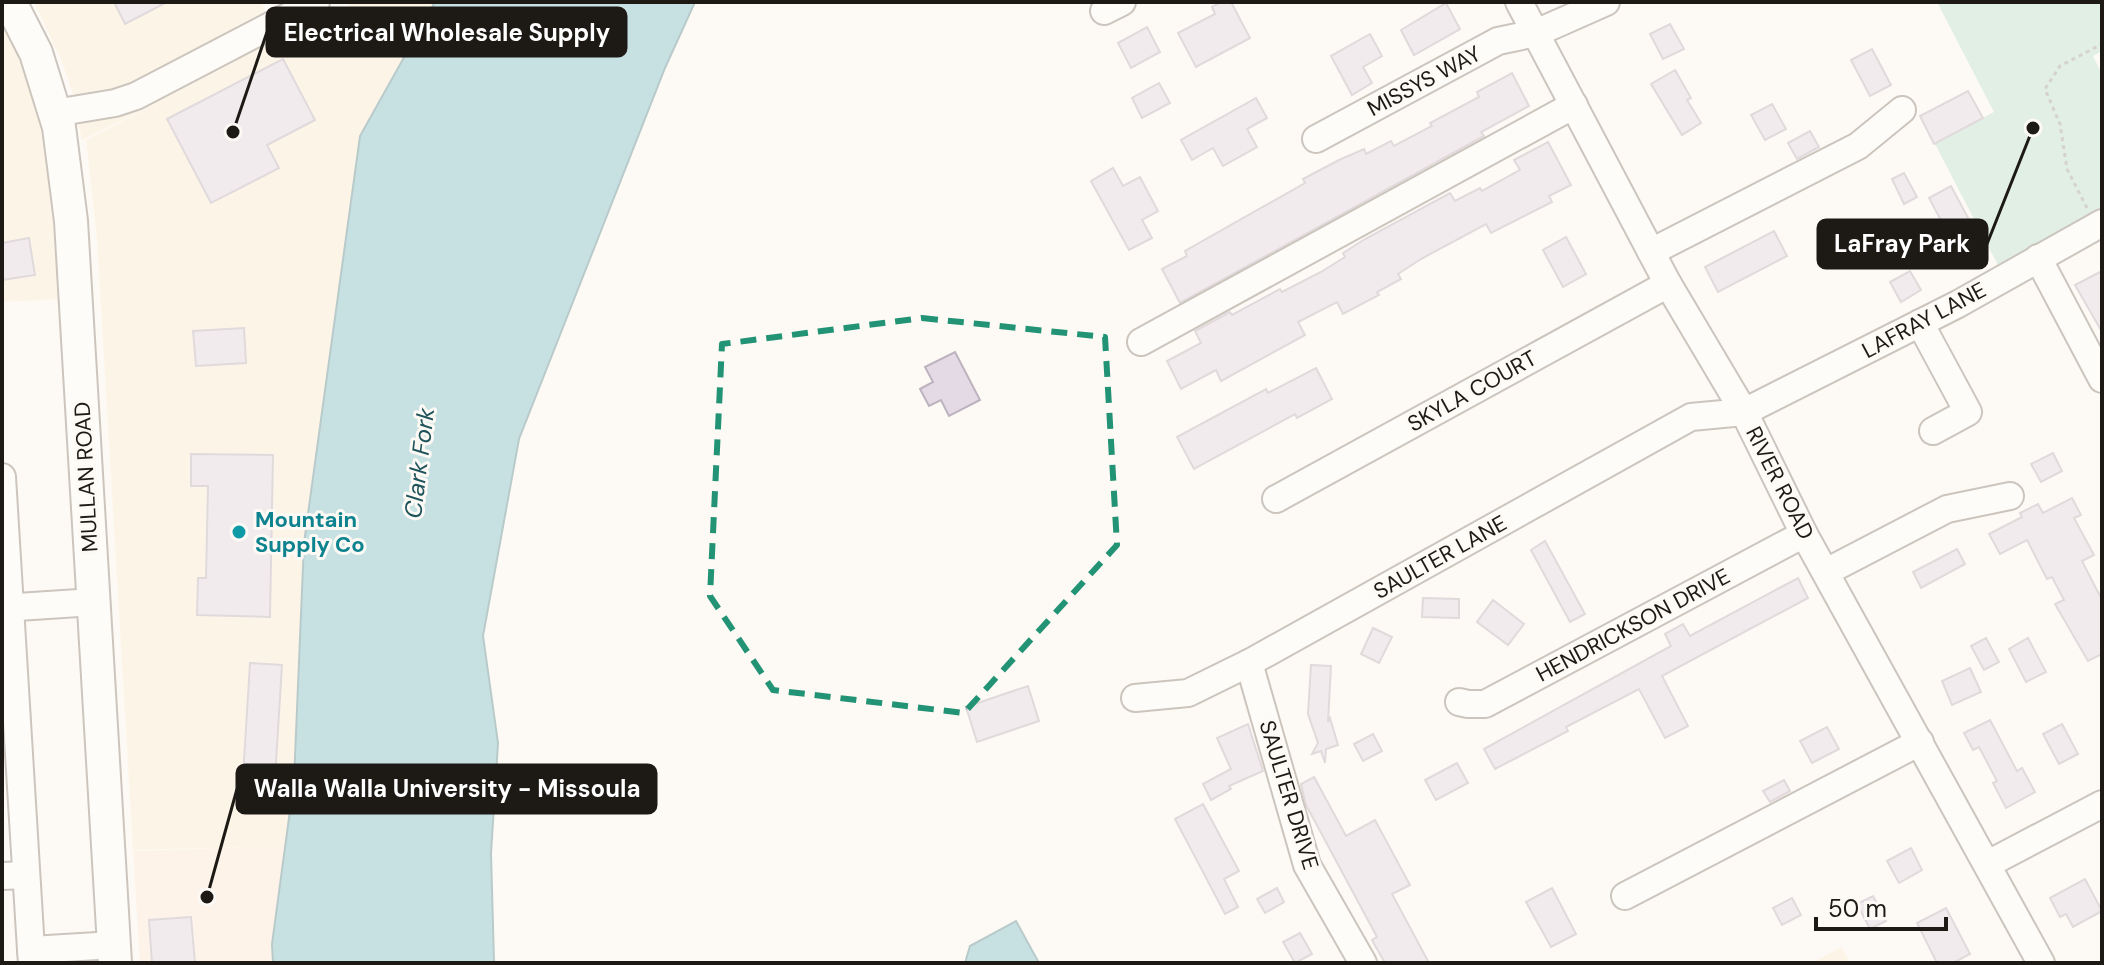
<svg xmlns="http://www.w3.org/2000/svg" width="2104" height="965" font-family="'DM Sans',sans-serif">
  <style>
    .commercial { fill: #fceeda }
    .built { fill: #fdecdb }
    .green { fill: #c0e2d1 }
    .water { fill: #86c4ce; stroke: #669197; stroke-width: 2 }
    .building { fill: #e4dae6; stroke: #bdb3be; stroke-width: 2 }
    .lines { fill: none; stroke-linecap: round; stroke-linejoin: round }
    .minor-casing { stroke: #90867b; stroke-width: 30 }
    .major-casing { stroke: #90867b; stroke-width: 36 }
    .path { stroke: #a7a49f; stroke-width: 3; stroke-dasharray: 4 4; stroke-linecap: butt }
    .minor { stroke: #fff; stroke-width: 26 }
    .major { stroke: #fff; stroke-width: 32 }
    .marked { fill: none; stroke: #239375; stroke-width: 6; stroke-dasharray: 16 10; stroke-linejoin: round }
    .culture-dot { fill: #0f9aa8; stroke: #fdf9f4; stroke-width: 3 }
    .labels { text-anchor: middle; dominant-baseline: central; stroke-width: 6; stroke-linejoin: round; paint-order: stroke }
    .street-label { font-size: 22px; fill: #1d1a16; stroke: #fdf9f4 }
    .culture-label { font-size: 22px; font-weight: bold; fill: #0d838f; stroke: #fdf9f4; text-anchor: start }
    .water-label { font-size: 24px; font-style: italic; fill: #1e535b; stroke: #fdf9f4 }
    .leader { fill: none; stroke: #1d1a16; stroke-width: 3 }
    .callout-dot { fill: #1d1a16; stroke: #fdf9f4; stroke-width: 3 }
    .callout { fill: #1d1a16; stroke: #1d1a16; stroke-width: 3 }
    .callout-label { font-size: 24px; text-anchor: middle; font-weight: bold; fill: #fff }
  </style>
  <rect width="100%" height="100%" fill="#fdf9f4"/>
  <!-- commercial -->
  <g class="commercial">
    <path d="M34 2H261L281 42 355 2H435L360 136 304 543 294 781 285 846 133 850 97 240 86 140 158 103 82 140 72 91 62 62Z"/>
    <path d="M2 18 22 55 39 110 48 153 63 299 2 302Z"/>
    <path d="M1841 947 1850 963H1812Z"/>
  </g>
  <!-- built -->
  <path class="built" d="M285 846 272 944 273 963H140L133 851Z"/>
  <!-- green -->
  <path class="green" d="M1937 2H2102V51L2093 56 2102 74V213L1999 267 1935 144 1994 112Z"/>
  <!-- water -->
  <g class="water">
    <path d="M435 2H695L665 68 519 439 483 636 498 743 491 853 494 963H273L272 944 294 781 304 543 360 136Z"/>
    <path d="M1016 921 1039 963H965L970 946Z"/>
  </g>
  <!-- building -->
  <g class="building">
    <path d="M114 2H167L125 24Z"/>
    <path d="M1221 2H1231L1250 38 1196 67 1178 33 1215 14 1212 7Z"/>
    <path d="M1446 3 1460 29 1414 55 1401 30Z"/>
    <path d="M1670 24 1684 49 1663 59 1650 34Z"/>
    <path d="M1147 27 1160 52 1131 68 1118 43Z"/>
    <path d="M1370 34 1382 56 1363 67 1372 83 1352 95 1331 56Z"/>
    <path d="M1872 49 1891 85 1870 96 1851 60Z"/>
    <path d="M283 59 315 120 267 145 279 168 211 203 167 119Z"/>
    <path d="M1675 70 1691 98 1687 100 1701 123 1682 135 1651 84Z"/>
    <path d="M1512 73 1529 106 1481 132 1484 136 1180 303 1162 269 1187 256 1185 251 1305 183 1303 179 1339 160 1364 149 1366 154 1391 141 1394 146 1432 126 1430 123 1479 97 1477 92Z"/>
    <path d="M1159 83 1170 103 1142 118 1132 98Z"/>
    <path d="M1968 91 1983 118 1934 144 1920 116Z"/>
    <path d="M1256 98 1267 118 1247 129 1257 147 1223 166 1213 148 1192 160 1181 140Z"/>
    <path d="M1772 104 1786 129 1765 140 1751 115Z"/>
    <path d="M1810 131 1819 147 1797 159 1788 143Z"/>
    <path d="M1548 142 1571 185 1549 196 1552 202 1491 233 1486 224 1421 259 1398 274 1401 279 1377 292 1379 295 1343 314 1337 302 1298 322 1305 335 1221 381 1216 370 1181 389 1167 361 1201 343 1195 331 1230 312 1232 315 1280 289 1282 292 1321 272 1345 257 1343 253 1365 239 1450 193 1455 201 1480 188 1482 191 1520 170 1514 160Z"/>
    <path d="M1113 168 1123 186 1140 177 1158 211 1142 220 1152 238 1129 250 1091 181Z"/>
    <path d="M1904 173 1917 197 1904 204 1892 179Z"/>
    <path d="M1951 186 1974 229 1952 241 1929 198Z"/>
    <path d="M1774 231 1787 256 1718 292 1705 267Z"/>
    <path d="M1566 237 1586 274 1563 287 1543 250Z"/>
    <path d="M29 238 35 275 2 280V243Z"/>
    <path d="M1910 271 1921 290 1901 302 1890 282Z"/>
    <path d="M2102 271V332L2075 285Z"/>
    <path d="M244 328 246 363 196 366 193 331Z"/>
    <path d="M955 352 980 400 949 416 941 400 929 406 920 389 933 382 925 367Z"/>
    <path d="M1316 368 1332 399 1297 418 1295 414 1194 469 1177 437 1266 389 1268 393Z"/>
    <path d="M2053 453 2062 471 2041 482 2031 464Z"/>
    <path d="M191 454 273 455 270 617 197 615 198 578H206L208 486H191Z"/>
    <path d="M2072 498 2081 515 2074 518 2094 555 2082 561 2102 600V654L2088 661 2055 604 2064 600 2052 577 2047 579 2027 540 2000 554 1989 534 2022 517 2020 513 2038 504 2043 513Z"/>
    <path d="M1545 541 1585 614 1570 622 1531 550Z"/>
    <path d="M1957 549 1965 564 1921 588 1913 572Z"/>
    <path d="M1798 578 1808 598 1662 676 1688 726 1665 738 1639 689 1566 727 1568 731 1495 769 1484 749 1671 646 1665 634 1683 624 1690 636Z"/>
    <path d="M1423 598 1459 599V618L1422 617Z"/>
    <path d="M1493 600 1524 624 1508 645 1477 622Z"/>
    <path d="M1373 628 1392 637 1379 663 1361 654Z"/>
    <path d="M1986 638 1999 662 1984 670 1971 646Z"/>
    <path d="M2028 638 2046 672 2026 682 2009 649Z"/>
    <path d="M250 663 282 665 274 795 242 793Z"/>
    <path d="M1311 665 1331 666 1328 722 1330 718 1338 745 1326 749 1325 763 1321 751 1312 754 1318 743 1308 714Z"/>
    <path d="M1970 668 1981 692 1952 705 1942 681Z"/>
    <path d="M1028 686 1039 721 977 742 966 707Z"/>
    <path d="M1990 720 2017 771 2022 768 2035 792 2006 808 1993 783 1997 781 1979 747 1973 750 1964 733Z"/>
    <path d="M1248 724 1263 771 1229 786 1231 789 1211 800 1203 784 1231 769 1217 738Z"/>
    <path d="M2062 724 2078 754 2059 764 2043 734Z"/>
    <path d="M1827 727 1839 749 1812 763 1800 741Z"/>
    <path d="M1373 734 1382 751 1363 761 1354 744Z"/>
    <path d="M1457 763 1468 783 1436 800 1425 780Z"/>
    <path d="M1314 777 1346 836 1375 820 1410 885 1392 894 1429 963H1385L1372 940 1377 937 1306 805 1301 784Z"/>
    <path d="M1784 780 1790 791 1770 802 1763 791Z"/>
    <path d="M1203 804 1239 871 1224 879 1238 907 1225 914 1175 819Z"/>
    <path d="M1911 848 1922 870 1899 883 1887 861Z"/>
    <path d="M2085 879 2102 911 2073 927 2066 914 2060 917 2050 898Z"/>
    <path d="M1277 888 1284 902 1265 913 1257 899Z"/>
    <path d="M1552 888 1576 934 1551 947 1526 902Z"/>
    <path d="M1873 896 1886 921 1870 929 1857 904Z"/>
    <path d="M1792 898 1801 915 1782 925 1773 908Z"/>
    <path d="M1946 908 1970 954 1953 963H1937L1917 923Z"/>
    <path d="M191 917 195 963H152L149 920Z"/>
    <path d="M1300 933 1312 954 1295 963 1283 942Z"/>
  </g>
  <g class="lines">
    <!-- minor casing -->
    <g class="minor-casing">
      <g id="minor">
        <path d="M1519 2 1668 284 1744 412 1804 534 2041 963"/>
        <path d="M1104 11 1122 2"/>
        <path d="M55 113 115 103 136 96 316 2"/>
        <path d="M1316 139 1498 41 1536 33 1606 2"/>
        <path d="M1651 252 1858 146 1902 110"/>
        <path d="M2038 258 2102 379"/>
        <path d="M1920 323 1968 412 1933 431"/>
        <path d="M1141 342 1574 105"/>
        <path d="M2 477 31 950"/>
        <path d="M1276 499 1668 284"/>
        <path d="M1826 572 1947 509 2010 496"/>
        <path d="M2 608 94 602"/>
        <path d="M1249 663 1307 865 1363 963"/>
        <path d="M1135 698 1188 693 1249 663 1691 417 1744 412 1958 304 2102 223"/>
        <path d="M1459 702 1468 704H1485L1804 534"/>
        <path d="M1988 864 2102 804"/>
        <path d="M2 876 26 875"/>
        <path d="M1625 896 1920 742"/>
        <path d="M32 963 31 950 114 945"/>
      </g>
    </g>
    <!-- major casing -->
    <g class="major-casing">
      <path id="major" d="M10 2 36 53 59 127 71 221 115 963"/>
    </g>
    <!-- path -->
    <path class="path" d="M2087 208 2067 169 2060 124 2045 89 2060 66 2102 44"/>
    <!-- minor -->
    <use href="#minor" class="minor"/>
    <!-- major -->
    <use href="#major" class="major"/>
  </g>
  <!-- marked area -->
  <path d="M0 0H2104V965H0ZM922 318 1105 337 1117 545 964 713 773 690 710 596 722 344Z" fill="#fdf9f4" fill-opacity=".55" fill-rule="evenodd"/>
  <path class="marked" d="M922 318 1105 337 1117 545 964 713 773 690 710 596 722 344Z"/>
  <!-- markers -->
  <circle class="culture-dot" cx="239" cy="532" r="8"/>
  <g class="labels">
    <!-- street labels -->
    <g class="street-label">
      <text transform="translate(1424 81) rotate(-28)">MISSYS WAY</text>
      <text transform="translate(1924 320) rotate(-28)">LAFRAY LANE</text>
      <text transform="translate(1472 391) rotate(-29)">SKYLA COURT</text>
      <text transform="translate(86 477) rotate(-93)">MULLAN ROAD</text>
      <text transform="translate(1780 483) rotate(63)">RIVER ROAD</text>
      <text transform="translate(1440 557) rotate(-29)">SAULTER LANE</text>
      <text transform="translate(1633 625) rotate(-28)">HENDRICKSON DRIVE</text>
      <text transform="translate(1289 795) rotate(73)">SAULTER DRIVE</text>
    </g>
    <!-- culture labels -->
    <g class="culture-label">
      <text x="255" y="519">Mountain<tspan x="255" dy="25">Supply Co</tspan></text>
    </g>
    <!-- water labels -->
    <g class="water-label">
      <text transform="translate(419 463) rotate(-83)">Clark Fork</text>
    </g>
  </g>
  <!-- callouts -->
  <path class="leader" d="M233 132L267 32M2033 128L1987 244M207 897L237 789"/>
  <g class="callout-dot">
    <circle cx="233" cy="132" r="8"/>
    <circle cx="2033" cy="128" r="8"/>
    <circle cx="207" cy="897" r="8"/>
  </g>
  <g class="callout">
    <rect x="267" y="8" width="359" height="48" rx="8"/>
    <rect x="1818" y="220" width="169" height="48" rx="8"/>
    <rect x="237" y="765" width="419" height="48" rx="8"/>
  </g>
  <g class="callout-label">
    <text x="447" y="41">Electrical Wholesale Supply</text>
    <text x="1902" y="252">LaFray Park</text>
    <text x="447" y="797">Walla Walla University - Missoula</text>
  </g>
  <!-- border -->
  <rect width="2104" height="965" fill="none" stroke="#1d1a16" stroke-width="8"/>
  <!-- scale -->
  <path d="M1816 917v12h130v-12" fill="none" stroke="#1d1a16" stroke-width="4"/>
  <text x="1828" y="917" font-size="24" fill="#1d1a16" stroke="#fdf9f4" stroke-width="6" paint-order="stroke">50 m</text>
</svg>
